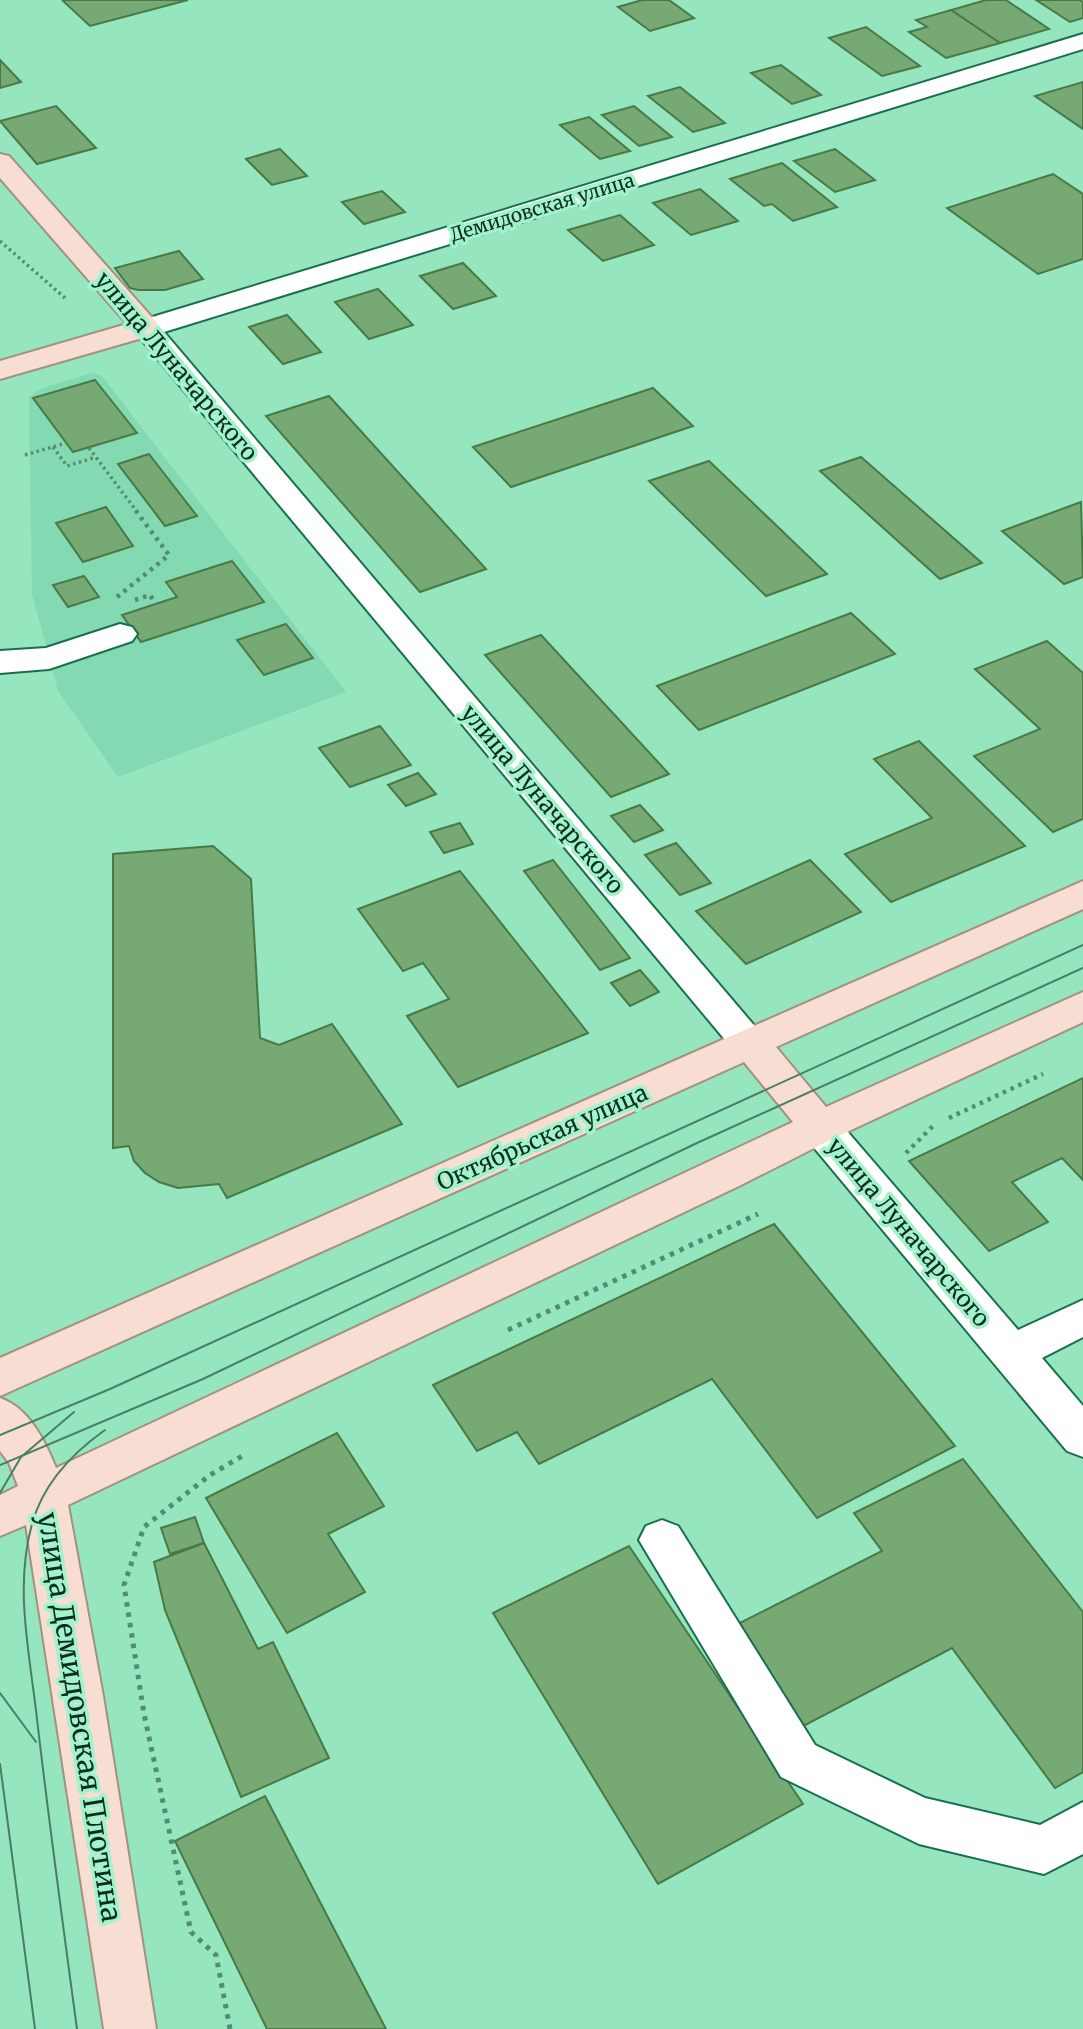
<svg xmlns="http://www.w3.org/2000/svg" width="1083" height="2029" font-family="Merriweather,serif">
  <style>
    .built { fill: #83dab2 }
    .building { fill: #76a973; stroke: #487946; stroke-width: 2 }
    .lines { fill: none; stroke-linecap: round; stroke-linejoin: round }
    .minor-casing { stroke: #186f4f; stroke-width: 4 }
    .major-casing { stroke: #a39180; stroke-width: 4 }
    .path-far2 { stroke: #528c71; stroke-width: 3.5; stroke-dasharray: 2.5 3.5; stroke-linecap: butt }
    .path-far1 { stroke: #528c71; stroke-width: 4.5; stroke-dasharray: 3.5 5; stroke-linecap: butt }
    .path { stroke: #528c71; stroke-width: 5; stroke-dasharray: 4.5 6; stroke-linecap: butt }
    .minor { fill: #fff; fill-rule: evenodd }
    .major { fill: #f8ddd2; fill-rule: evenodd }
    .tram { stroke: #487e66; stroke-width: 2 }
    .labels { text-anchor: middle; dominant-baseline: central; stroke-width: 7; stroke-linejoin: round; paint-order: stroke }
    .far-street-label { font-size: 19px; fill: #0c2e20; stroke: #a2f2cc }
    .street-label { font-size: 23px; fill: #0c2e20; stroke: #a2f2cc }
    .near-street-label { font-size: 28px; fill: #0c2e20; stroke: #a2f2cc }
  </style>
  <rect width="100%" height="100%" fill="#95e5bf"/>
  <!-- built -->
  <path class="built" d="M91 373 102 376 346 692 118 777 58 691 32 594 29 397 40 389Z"/>
  <!-- building -->
  <g class="building">
    <path d="M188 0 90 26 63 1 66 0Z"/>
    <path d="M642 0H669L694 18 650 31 618 7Z"/>
    <path d="M986 0H1006L1049 29 1000 43 951 10Z"/>
    <path d="M1036 0H1080L1083 2V18L1070 22Z"/>
    <path d="M951 10 1000 43 946 58 909 32 927 27 916 20Z"/>
    <path d="M866 27 920 66 882 76 829 38Z"/>
    <path d="M0 60 21 82 0 88Z"/>
    <path d="M781 65 821 95 792 104 751 73Z"/>
    <path d="M1083 82V129L1035 96Z"/>
    <path d="M680 87 725 123 693 132 648 96Z"/>
    <path d="M56 106 96 148 37 164 0 121Z"/>
    <path d="M634 106 672 137 639 146 602 115Z"/>
    <path d="M589 117 630 151 600 159 560 125Z"/>
    <path d="M280 149 307 176 272 185 246 159Z"/>
    <path d="M835 149 875 180 835 192 794 161Z"/>
    <path d="M782 163 837 207 793 221 772 204 764 206 730 179Z"/>
    <path d="M1053 174 1083 194V259L1038 274 947 208Z"/>
    <path d="M700 189 738 221 691 235 653 203Z"/>
    <path d="M382 191 405 212 364 224 342 202Z"/>
    <path d="M620 215 654 245 603 261 568 230Z"/>
    <path d="M179 251 203 279 165 290H138L130 288 115 268Z"/>
    <path d="M463 263 496 296 453 309 420 276Z"/>
    <path d="M378 289 413 325 369 339 335 302Z"/>
    <path d="M287 315 321 352 283 364 249 327Z"/>
    <path d="M95 380 137 433 73 452 33 398Z"/>
    <path d="M653 388 693 426 511 487 473 447Z"/>
    <path d="M329 396 486 569 420 592 266 416Z"/>
    <path d="M149 454 197 516 165 526 118 464Z"/>
    <path d="M861 457 982 563 940 579 820 471Z"/>
    <path d="M709 461 827 574 766 596 649 481Z"/>
    <path d="M1081 502 1083 577 1064 584 1002 531Z"/>
    <path d="M106 507 133 546 83 562 56 523Z"/>
    <path d="M232 561 264 602 141 642 122 615 177 597 166 582Z"/>
    <path d="M84 576 99 597 68 607 53 585Z"/>
    <path d="M851 613 895 654 699 730 657 686Z"/>
    <path d="M286 624 313 658 264 675 237 640Z"/>
    <path d="M541 635 669 774 611 797 485 655Z"/>
    <path d="M1047 641 1083 673V819L1053 832 974 756 1040 729 975 669Z"/>
    <path d="M380 726 411 765 350 787 319 748Z"/>
    <path d="M919 741 1025 846 891 902 845 854 932 818 874 759Z"/>
    <path d="M418 773 436 794 406 806 388 785Z"/>
    <path d="M640 805 663 830 634 842 611 816Z"/>
    <path d="M460 823 473 844 444 853 430 832Z"/>
    <path d="M676 843 711 883 680 895 645 855Z"/>
    <path d="M213 846 251 879 260 1038 279 1045 332 1024 402 1124 227 1198 219 1184 178 1188 159 1182 145 1173 134 1161 129 1146 113 1148V854Z"/>
    <path d="M553 860 630 958 600 970 524 871Z"/>
    <path d="M810 860 861 912 746 964 696 911Z"/>
    <path d="M460 871 588 1033 458 1087 407 1016 449 999 423 963 403 971 358 909Z"/>
    <path d="M640 970 659 992 630 1006 611 983Z"/>
    <path d="M1083 1078V1180L1062 1158 1012 1182 1048 1222 989 1251 909 1161Z"/>
    <path d="M774 1224 955 1446 817 1518 712 1379 539 1464 517 1432 477 1451 433 1385Z"/>
    <path d="M337 1433 384 1506 328 1534 365 1592 287 1633 206 1498Z"/>
    <path d="M963 1459 1083 1612V1772L1055 1788 952 1648 792 1732 724 1631 882 1551 854 1513Z"/>
    <path d="M195 1517 204 1543 170 1554 161 1528Z"/>
    <path d="M204 1543 258 1649 273 1642 329 1758 241 1797 165 1610 154 1562Z"/>
    <path d="M629 1546 803 1804 658 1884 493 1613Z"/>
    <path d="M265 1796 386 2029H267L175 1841Z"/>
  </g>
  <g class="lines">
    <!-- minor casing -->
    <g class="minor-casing">
      <g id="minor">
        <path d="M1083 34V49L164 332 769 1043 764 1053 750 1057 736 1053 132 328 136 322Z"/>
        <path d="M120 624 132 627 137 634 132 641 49 669 0 673V651L46 648Z"/>
        <path d="M820 1112 834 1116 1018 1330 1083 1300V1337L1042 1358 1083 1406V1457L1067 1451 806 1138 800 1127 806 1116Z"/>
        <path d="M662 1520 678 1526 815 1745 925 1798 1040 1825 1083 1802V1854L1044 1874 919 1844 781 1777 639 1540 646 1526Z"/>
      </g>
    </g>
    <!-- major casing -->
    <g class="major-casing">
      <g id="major">
        <path d="M0 154 9 156 156 322 160 328 156 334 0 379V361L127 324 0 178Z"/>
        <path d="M1083 881V909L776 1047 826 1107 1083 992V1022L834 1138 739 1186 68 1505 103 1696 156 2029H104L26 1525 0 1536V1495L18 1486 9 1463 0 1451V1398C29 1408 45 1441 56 1468L793 1122 744 1062 0 1396V1358Z"/>
      </g>
    </g>
    <!-- path-far2 -->
    <g class="path-far2">
      <path d="M0 241 65 298"/>
      <path d="M53 447 67 466 96 457"/>
      <path d="M89 448 135 509"/>
      <path d="M25 455 66 443"/>
    </g>
    <!-- path-far1 -->
    <g class="path-far1">
      <path d="M117 597 169 555 133 507"/>
      <path d="M135 600 150 595 156 604"/>
      <path d="M949 1118 1043 1074"/>
      <path d="M906 1153 935 1124"/>
    </g>
    <!-- path -->
    <g class="path">
      <path d="M508 1330 758 1214"/>
      <path d="M230 2029 216 1955 191 1932 144 1714 124 1585 144 1527 210 1475 244 1455"/>
    </g>
    <!-- minor -->
    <use href="#minor" class="minor"/>
    <!-- major -->
    <use href="#major" class="major"/>
    <!-- tram -->
    <g class="tram">
      <path d="M0 1435 110 1389 1083 945"/>
      <path d="M0 1465 203 1379 697 1143 1083 968"/>
      <path d="M0 1493 21 1457 74 1412"/>
      <path d="M0 1693 36 1742"/>
      <path d="M0 1764 35 2029"/>
      <path d="M77 2029C63 1926 49 1822 37 1719 30 1655 14 1588 32 1524 43 1484 71 1454 105 1430"/>
    </g>
  </g>
  <g class="labels">
    <!-- far-street labels -->
    <g class="far-street-label">
      <text transform="translate(542 207) rotate(-17)">Демидовская улица</text>
    </g>
    <!-- street labels -->
    <g class="street-label">
      <text transform="translate(177 366) rotate(50)">улица Луначарского</text>
      <text transform="translate(543 799) rotate(50)">улица Луначарского</text>
      <text transform="translate(542 1137) rotate(-24)">Октябрьская улица</text>
      <text transform="translate(909 1232) rotate(50)">улица Луначарского</text>
    </g>
    <!-- near-street labels -->
    <g class="near-street-label">
      <text transform="translate(80 1717) rotate(81)">улица Демидовская Плотина</text>
    </g>
  </g>
</svg>
